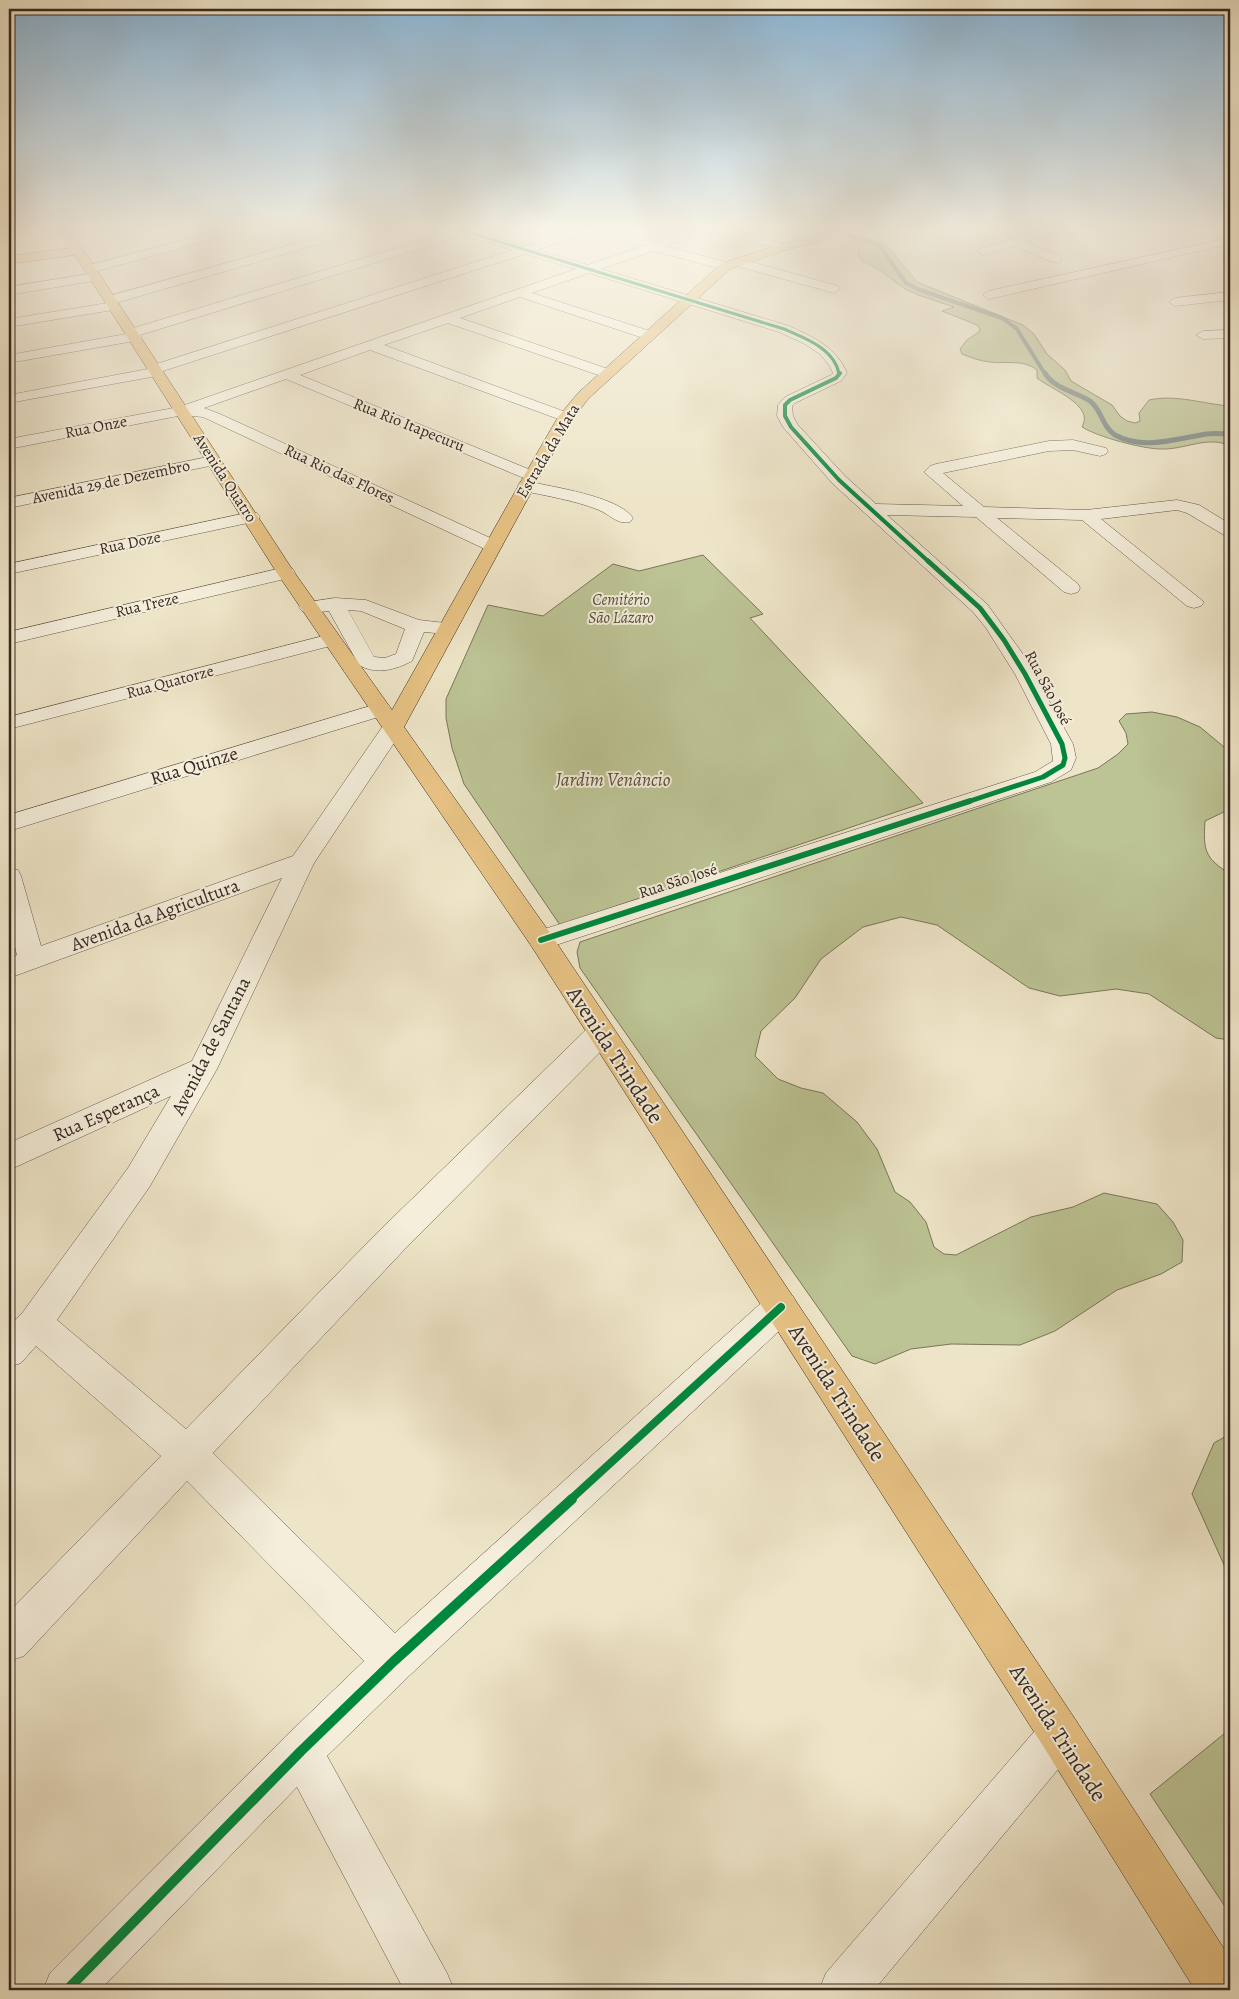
<svg xmlns="http://www.w3.org/2000/svg" width="1239" height="1999" font-family="Alegreya,serif">
  <style>
    .green { fill: #bcc394; stroke: #7a765a }
    .lines { fill: none; stroke-linecap: round; stroke-linejoin: round }
    .stream-far1 { stroke: #758180; stroke-width: 4 }
    .stream { stroke: #758180; stroke-width: 5 }
    .minor-casing { stroke: #65574b; stroke-width: 1 }
    .major-casing { stroke: #372821; stroke-width: 1 }
    .minor { fill: #f4eedb; fill-rule: evenodd }
    .major { fill: #e7c284; fill-rule: evenodd }
    .cycleway-far5-casing { stroke: #f4eedb; stroke-width: 4.5 }
    .cycleway-far4-casing { stroke: #f4eedb; stroke-width: 5.5 }
    .cycleway-far3-casing { stroke: #f4eedb; stroke-width: 8 }
    .cycleway-far2-casing { stroke: #f4eedb; stroke-width: 9 }
    .cycleway-far1-casing { stroke: #f4eedb; stroke-width: 11 }
    .cycleway-casing { stroke: #f4eedb; stroke-width: 13 }
    .cycleway-far5 { stroke: #00873e; stroke-width: 3 }
    .cycleway-far4 { stroke: #00873e; stroke-width: 4 }
    .cycleway-far3 { stroke: #00873e; stroke-width: 5 }
    .cycleway-far2 { stroke: #00873e; stroke-width: 6 }
    .cycleway-far1 { stroke: #00873e; stroke-width: 8 }
    .cycleway { stroke: #00873e; stroke-width: 10 }
    .labels { text-anchor: middle; dominant-baseline: central; stroke-width: 4; stroke-linejoin: round; paint-order: stroke }
    .far-street-label { font-size: 16px; fill: #372821; stroke: #f4eedb }
    .far-park-label { font-size: 16px; font-style: italic; fill: #584f3e; stroke: #f4eedb }
    .street-label { font-size: 19px; fill: #372821; stroke: #f4eedb }
    .park-label { font-size: 19px; font-style: italic; fill: #584f3e; stroke: #f4eedb }
    .near-street-label { font-size: 22px; fill: #372821; stroke: #f4eedb }
  </style>
  <rect width="100%" height="100%" fill="#eee5c8"/>
  <filter id="stains"><feTurbulence type="fractalNoise" baseFrequency=".004" numOctaves="4"/><feColorMatrix values="0 0 0 0 .2 0 0 0 0 .09 0 0 0 0 .02 0 0 0 .5 -.17"/></filter>
  <radialGradient id="worn" r=".72"><stop offset=".6" stop-color="#630" stop-opacity="0"/><stop offset="1" stop-color="#630" stop-opacity=".3"/></radialGradient>
  <!-- green -->
  <g class="green">
    <path d="M860 236 882 242 890 249 917 282 1023 325 1034 334 1047 354 1065 370 1071 381 1112 405 1120 416 1127 421 1135 423 1140 421 1139 413 1149 400C1176 394 1203 404 1230 406V446C1209 435 1184 450 1161 449 1143 449 1098 437 1082 427 1095 405 1052 390 1037 378V370C1024 359 1005 364 990 362 980 361 972 358 962 354L960 349 967 340 979 332 980 329 977 325 942 311 954 307 918 295 905 289 881 271 861 260 858 253 861 246 853 239Z"/>
    <path d="M703 555 763 614 750 618 923 803 560 925 464 784 452 748 446 718V699L488 605 543 616 613 564 639 571Z"/>
    <path d="M1152 712 1177 717 1200 727 1230 752V809L1205 821C1203 851 1205 858 1230 874V1040L1216 1038 1149 994 1116 989 1060 996 1029 988 937 925 901 917 863 927 821 959 795 998 761 1031 755 1056 778 1079 801 1088 823 1093 857 1122 877 1149 895 1192 910 1202 926 1222 934 1247 944 1254 956 1255 1031 1217 1073 1207 1104 1193 1157 1204 1173 1222 1183 1240 1182 1262 1161 1274 1117 1290 1055 1331 1020 1345 951 1344 911 1349 875 1364 852 1356 580 968 577 952 580 942 1098 768 1118 754 1128 744 1126 733 1119 721 1126 714Z"/>
    <path d="M1230 1434V1578L1192 1494 1214 1443Z"/>
    <path d="M1230 1729V1914L1150 1794Z"/>
  </g>
  <g class="lines">
    <!-- stream-far1 -->
    <path class="stream-far1" d="M822 226 879 245 906 283 920 290 1002 318 1017 329 1045 374"/>
    <!-- stream -->
    <path class="stream" d="M1045 373C1053 388 1076 392 1090 401 1102 410 1102 427 1115 435 1144 451 1177 438 1207 434 1214 433 1222 434 1230 434"/>
    <!-- minor casing -->
    <g class="minor-casing">
      <g id="minor">
        <path d="M14 226H44L38 229 9 233V227Z"/>
        <path d="M85 226H104L102 228 67 237 61 234 63 232Z"/>
        <path d="M238 226H256L254 228 94 272H86L84 269 86 266Z"/>
        <path d="M358 226H376L374 228 116 303 120 306 119 309 9 327V319L108 303 105 300 106 297Z"/>
        <path d="M442 226 465 228 473 226 478 229 476 231 525 246 588 226H605L603 228 537 250 588 265 702 226H719L786 245 788 247 786 249 782 250 710 230 665 246 730 263 732 266 730 269 726 270 653 251 601 269 789 326C813 337 836 347 847 373L841 381 795 403 792 406 793 416 798 425 845 476 876 504 963 506 924 472 930 466 936 464 1049 441 1073 440 1106 448 1108 451 1106 454 1100 456 1073 450 1049 451 943 473 984 507 1086 510 1177 500 1199 505 1230 524V536L1224 535 1187 513 1177 510 1101 519 1204 602 1201 606 1194 608 1187 606 1082 520 997 518 1078 584 1080 588 1078 592 1071 594 1064 592 976 517 887 515 987 604 1025 657 1073 744 1076 758 1071 770 1051 782 550 947 541 949 532 947 528 940 532 933 1035 772 1053 761 1051 744 1015 674 986 628 973 612 833 484 783 427 777 416 778 405 785 397 831 375 833 373 829 365 820 354 805 344 779 332 589 273 532 293 653 332 655 335 653 338H643L520 297 460 318 611 370 613 373 611 376H601L448 323 384 345 571 414 574 417 571 420H561L370 350 300 375 538 473 540 476 538 479H526L286 379 204 408 220 414 499 542 502 546 499 550 493 551 487 550 203 417 183 415 9 449V439L179 407 576 269 525 254 163 371 162 375 9 403V395L148 369 150 366 513 250 465 235 140 335 142 337 140 340 9 363V355L126 334 127 330 453 231Z"/>
        <path d="M1055 226H1073L1071 228 1024 242 1060 256 1062 259 1060 262H1052L1013 246 983 255 977 251 979 249Z"/>
        <path d="M1230 238V244L989 299 983 295 989 291Z"/>
        <path d="M737 258 838 286 840 289 834 293 733 265 731 262Z"/>
        <path d="M95 273 101 277 99 280 9 295V287Z"/>
        <path d="M1230 292V300L1175 306 1169 302 1175 298Z"/>
        <path d="M1230 330V338L1203 339 1196 335 1203 331Z"/>
        <path d="M213 456 219 458 221 461 219 464 9 508V498Z"/>
        <path d="M526 481C552 487 618 496 633 518L630 522C618 525 610 515 599 510 574 500 546 496 520 490L518 486 520 482Z"/>
        <path d="M251 512 257 513 260 517 257 521 9 574V564Z"/>
        <path d="M286 567 293 569 295 573 293 577 9 644V632Z"/>
        <path d="M335 598 366 600 419 620 454 624 457 628 454 632 447 634 424 632 412 661C395 670 376 675 359 665L329 611 309 613 302 611 299 607 302 603ZM348 610 361 611 405 629 396 654 385 658 374 657Z"/>
        <path d="M331 634 338 636 341 640 338 644 9 729V717Z"/>
        <path d="M380 703 388 704 391 709 388 714 9 831V815Z"/>
        <path d="M393 721 401 723 404 728 314 863 217 1069 150 1186 57 1320 186 1429 379 1231 591 1025 601 1022 611 1025 615 1033 611 1041 403 1251 213 1453 395 1633 769 1296 781 1291 793 1296 798 1307 793 1318 409 1676 327 1756 447 1973 454 1990H404L297 1787 100 1990H43L50 1973 286 1736 364 1661 187 1481 24 1656 9 1661V1612L161 1456 36 1346 21 1363 9 1367V1327L23 1312 128 1168 171 1096 9 1170V1143L192 1061 282 878 9 978V958L17 955 9 924V868L18 870 21 876 41 946 293 856 385 723Z"/>
        <path d="M1060 1713 1075 1719 1081 1734 1075 1749 874 1990H819L826 1973 1045 1719Z"/>
      </g>
    </g>
    <!-- major casing -->
    <g class="major-casing">
      <path id="major" d="M56 226H68L294 572 392 710 524 476 558 417 578 393 722 263 782 244 856 226H876L874 228 786 250 730 269 588 399 573 419 540 476 404 727 550 933 1075 1719 1230 1958V1990H1195L1045 1749 532 947 277 573 75 255 9 264V256L71 248Z"/>
    </g>
    <!-- minor -->
    <use href="#minor" class="minor"/>
    <!-- major -->
    <use href="#major" class="major"/>
    <!-- cycleway-far5 casing -->
    <g class="cycleway-far5-casing">
      <path id="cycleway-far5" d="M448 226 784 329C805 338 835 349 839 374"/>
    </g>
    <!-- cycleway-far4 casing -->
    <g class="cycleway-far4-casing">
      <path id="cycleway-far4" d="M840 373 836 378 790 400 785 405V416L791 427 839 480 929 562"/>
    </g>
    <!-- cycleway-far3 casing -->
    <g class="cycleway-far3-casing">
      <path id="cycleway-far3" d="M928 561 980 608 1004 640 1025 674 1062 744 1065 758 1063 765 1043 777 967 802"/>
    </g>
    <!-- cycleway-far2 casing -->
    <g class="cycleway-far2-casing">
      <path id="cycleway-far2" d="M541 940 970 801"/>
    </g>
    <!-- cycleway-far1 casing -->
    <g class="cycleway-far1-casing">
      <path id="cycleway-far1" d="M570 1500 781 1307"/>
    </g>
    <!-- cycleway casing -->
    <g class="cycleway-casing">
      <path id="cycleway" d="M67 1990 301 1751 394 1661 572 1499"/>
    </g>
    <!-- cycleway-far5 -->
    <use href="#cycleway-far5" class="cycleway-far5"/>
    <!-- cycleway-far4 -->
    <use href="#cycleway-far4" class="cycleway-far4"/>
    <!-- cycleway-far3 -->
    <use href="#cycleway-far3" class="cycleway-far3"/>
    <!-- cycleway-far2 -->
    <use href="#cycleway-far2" class="cycleway-far2"/>
    <!-- cycleway-far1 -->
    <use href="#cycleway-far1" class="cycleway-far1"/>
    <!-- cycleway -->
    <use href="#cycleway" class="cycleway"/>
  </g>
  <!-- sky -->
  <linearGradient id="sky" x2="0" y2="1"><stop stop-color="#8bb7d8"/><stop offset="0.45" stop-color="#f7f3e6"/><stop offset="1" stop-color="#f7f3e6" stop-opacity="0"/></linearGradient>
  <rect width="1239" height="506" fill="url(#sky)"/>
  <g class="labels">
    <!-- far-street labels -->
    <g class="far-street-label">
      <text transform="translate(409 425) rotate(22)">Rua Rio Itapecuru</text>
      <text transform="translate(96 427) rotate(-11)">Rua Onze</text>
      <text transform="translate(548 451) rotate(-59)">Estrada da Mata</text>
      <text transform="translate(339 474) rotate(25)">Rua Rio das Flores</text>
      <text transform="translate(225 478) rotate(57)">Avenida Quatro</text>
      <text transform="translate(111 482) rotate(-12)">Avenida 29 de Dezembro</text>
      <text transform="translate(130 543) rotate(-12)">Rua Doze</text>
      <text transform="translate(147 605) rotate(-13)">Rua Treze</text>
      <text transform="translate(170 682) rotate(-15)">Rua Quatorze</text>
      <text transform="translate(1048 688) rotate(62)">Rua São José</text>
      <text transform="translate(678 881) rotate(-18)">Rua São José</text>
    </g>
    <!-- far-park labels -->
    <g class="far-park-label">
      <text x="621" y="600">Cemitério<tspan x="621" dy="18">São Lázaro</tspan></text>
    </g>
    <!-- street labels -->
    <g class="street-label">
      <text transform="translate(194 766) rotate(-17)">Rua Quinze</text>
      <text transform="translate(155 915) rotate(-20)">Avenida da Agricultura</text>
      <text transform="translate(211 1046) rotate(-63)">Avenida de Santana</text>
      <text transform="translate(106 1113) rotate(-24)">Rua Esperança</text>
    </g>
    <!-- park labels -->
    <g class="park-label">
      <text x="613" y="780">Jardim Venâncio</text>
    </g>
    <!-- near-street labels -->
    <g class="near-street-label">
      <text transform="translate(615 1055) rotate(57)">Avenida Trindade</text>
      <text transform="translate(837 1393) rotate(57)">Avenida Trindade</text>
      <text transform="translate(1058 1733) rotate(57)">Avenida Trindade</text>
    </g>
  </g>
  <!-- margin -->
  <rect width="1239" height="1999" fill="none" stroke="#eee5c8" stroke-width="30"/>
  <rect x="10" y="10" width="1219" height="1979" fill="none" stroke="#372821" stroke-width="2.5"/>
  <rect x="15" y="15" width="1209" height="1969" fill="none" stroke="#372821"/>
  <rect width="100%" height="100%" filter="url(#stains)"/>
  <rect width="100%" height="100%" fill="url(#worn)"/>
</svg>
